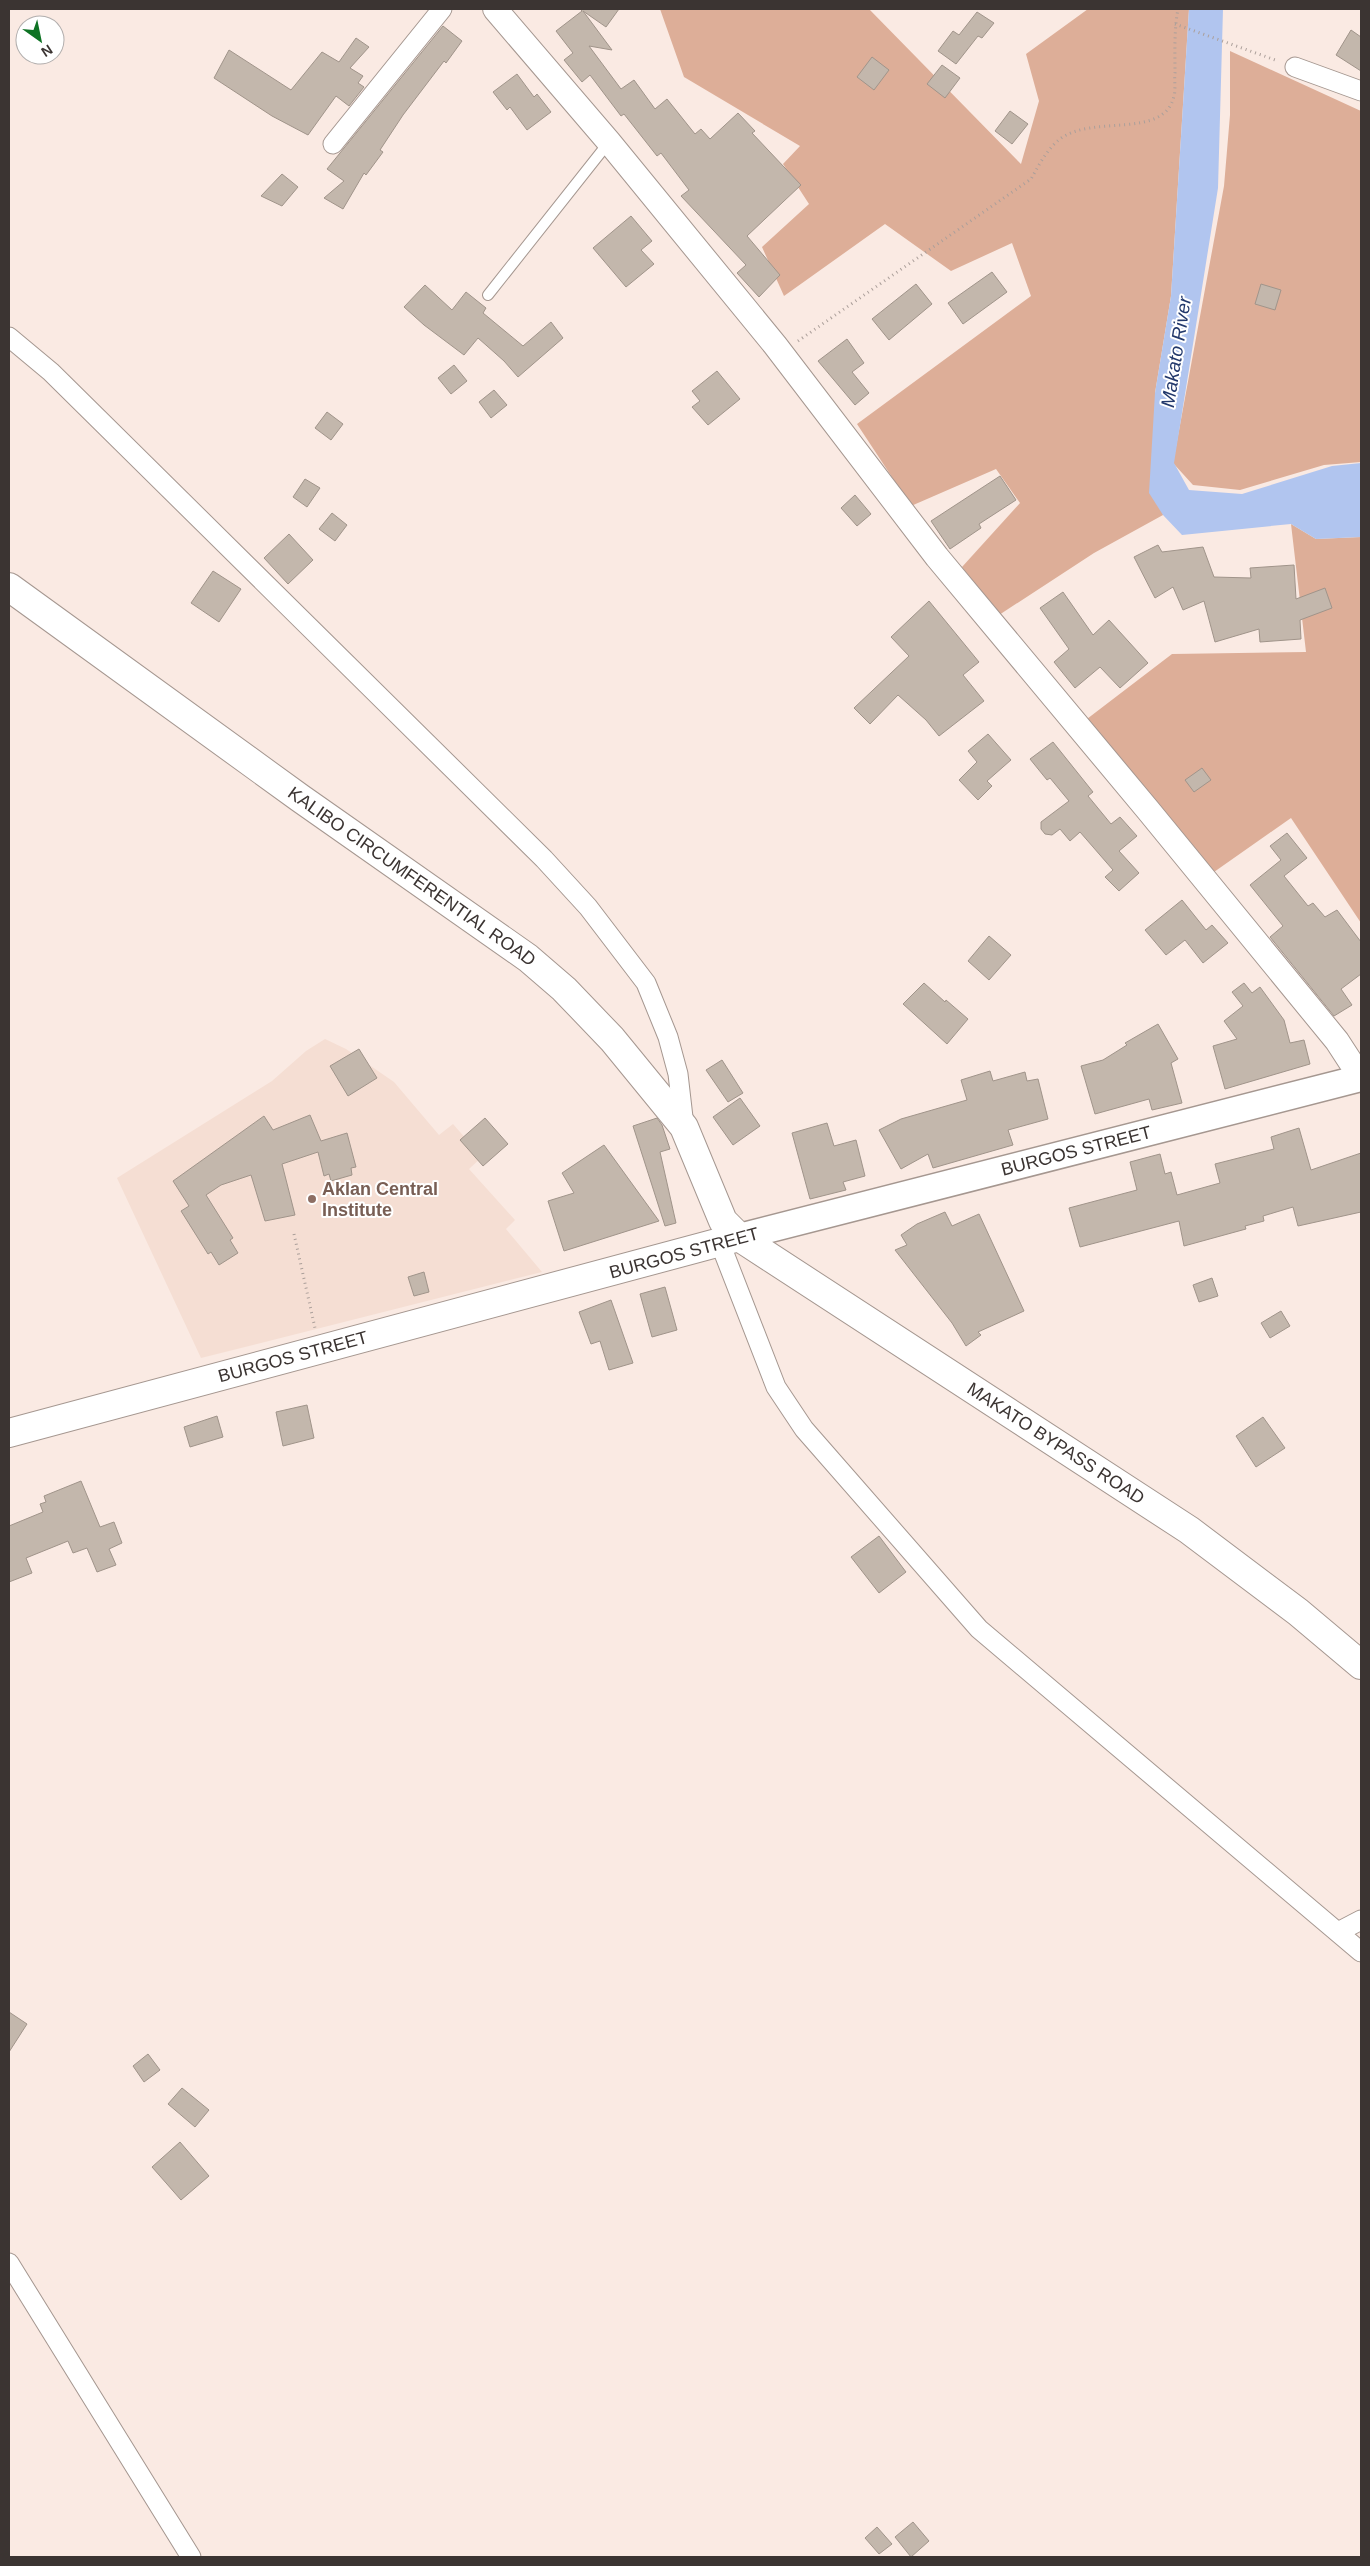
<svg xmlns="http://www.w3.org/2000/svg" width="1370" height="2566" font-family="Arial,sans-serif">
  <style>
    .built { fill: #f5ded3 }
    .forest { fill: #ddae98 }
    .water { fill: #b1c5ef }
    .building { fill: #c3b7ac; stroke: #a0948a }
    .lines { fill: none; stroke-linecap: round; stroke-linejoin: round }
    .service-casing { stroke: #a59790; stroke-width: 12 }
    .minor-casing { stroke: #a59790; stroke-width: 21 }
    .tertiary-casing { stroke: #a59790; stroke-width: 26 }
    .secondary-casing { stroke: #a59790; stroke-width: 29 }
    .primary-casing { stroke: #a59790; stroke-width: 30 }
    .path { stroke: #ab9f9a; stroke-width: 3; stroke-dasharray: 1 4; stroke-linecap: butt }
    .service { stroke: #fff; stroke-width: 10 }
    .minor { stroke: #fff; stroke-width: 19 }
    .tertiary { stroke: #fff; stroke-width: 24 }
    .secondary { stroke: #fff; stroke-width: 26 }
    .primary { stroke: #fff; stroke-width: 28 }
    .education-dot { fill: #8d6e63; stroke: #fff; stroke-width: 2 }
    .labels { text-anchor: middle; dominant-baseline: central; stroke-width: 4; stroke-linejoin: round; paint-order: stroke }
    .street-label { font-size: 18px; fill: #3b3432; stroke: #fff }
    .education-label { font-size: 18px; font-weight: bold; fill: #785e54; stroke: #fff; text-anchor: start }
    .water-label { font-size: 19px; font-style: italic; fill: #23396c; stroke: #fff }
  </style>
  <rect width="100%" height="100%" fill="#faeae3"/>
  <!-- built -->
  <path class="built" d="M325 1039 346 1049 394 1082 439 1135 453 1124 482 1157 469 1169 515 1220 506 1229 542 1272 201 1358 117 1178 272 1081 306 1051Z"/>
  <!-- forest -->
  <g class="forest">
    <path d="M660 9H869L1021 164 1039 101 1026 54 1088 9H1189L1171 296 1155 393 1163 515 1094 553 999 615 962 567 1020 503 996 469 911 506 857 424 1031 296 1012 243 951 271 885 224 784 296 762 247 809 204 783 164 800 146 684 77Z"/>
    <path d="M1230 51 1361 111V462L1324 465 1240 490 1193 485 1173 463 1224 186 1230 115Z"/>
    <path d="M1291 524 1316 539 1361 537V923L1291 818 1214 872 1083 722 1172 654 1306 652Z"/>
  </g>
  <!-- water -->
  <path class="water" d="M1189 9H1223L1218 188 1174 463 1189 490 1242 494 1332 466 1361 463V537L1316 539 1291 524 1182 535 1163 515 1149 493 1155 393 1171 296Z"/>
  <!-- building -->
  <g class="building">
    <path d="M580 9H619L606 27 583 11 612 50 589 46 621 89 634 80 655 109 667 99 695 134 701 129 710 139 738 113 755 131 752 133 801 185 747 236 780 275 759 297 737 273 746 265 681 196 689 190 661 153 657 156 624 114 621 116 590 75 582 82 564 60 573 53 556 31 582 11Z"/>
    <path d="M977 12 994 23 982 38 978 36 956 64 938 51 953 31 959 35Z"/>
    <path d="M443 26 462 41 446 63 444 61 403 115 380 150 383 152 366 175 364 173 343 209 324 198 344 181 327 169Z"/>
    <path d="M1351 30 1361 37V71L1336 55Z"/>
    <path d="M356 38 369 47 350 68 363 76 358 83 364 87 349 106 336 96 308 135 272 116 214 78 229 50 291 90 322 52 339 62Z"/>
    <path d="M872 57 889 70 874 90 857 77Z"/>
    <path d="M942 65 960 78 945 98 927 84Z"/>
    <path d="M517 74 534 97 537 94 551 112 527 130 510 107 507 110 493 92Z"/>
    <path d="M1010 111 1028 124 1012 144 995 131Z"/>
    <path d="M282 174 298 187 282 206 261 196Z"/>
    <path d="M631 216 652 241 641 250 654 264 626 287 593 248Z"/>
    <path d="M992 272 1007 292 963 324 948 303Z"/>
    <path d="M916 284 932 304 889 340 872 319Z"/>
    <path d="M1261 284 1281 290 1275 310 1255 304Z"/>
    <path d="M425 285 452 310 466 292 486 308 483 313 523 346 551 322 563 338 518 377 504 361 478 338 464 355 424 325 404 307Z"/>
    <path d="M847 339 864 363 852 372 869 393 855 405 818 361Z"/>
    <path d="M454 365 467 381 451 394 438 378Z"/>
    <path d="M717 371 740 399 708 425 692 407 700 401 692 391Z"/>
    <path d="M494 390 507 405 491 418 479 402Z"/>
    <path d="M327 412 343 424 331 440 315 428Z"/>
    <path d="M1000 476 1016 500 979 524 981 528 950 549 931 521Z"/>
    <path d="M305 479 320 488 307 507 293 497Z"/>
    <path d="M855 495 871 514 857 526 841 508Z"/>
    <path d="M332 513 347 525 335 541 319 529Z"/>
    <path d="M289 534 313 560 288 584 264 558Z"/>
    <path d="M1158 545 1162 552 1203 547 1214 577 1251 578 1250 568 1294 565 1296 599 1325 588 1332 608 1300 620 1301 639 1260 642 1259 629 1215 642 1204 601 1183 610 1173 587 1155 598 1134 557Z"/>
    <path d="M213 571 241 589 219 622 191 603Z"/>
    <path d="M1063 592 1093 635 1109 620 1148 663 1120 688 1100 667 1075 688 1054 662 1069 649 1040 608Z"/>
    <path d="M929 601 979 662 963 675 984 701 939 736 926 720 898 695 870 724 854 708 909 656 891 637Z"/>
    <path d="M988 734 1011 760 987 781 992 786 978 800 959 780 977 762 968 751Z"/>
    <path d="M1053 742 1093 792 1088 796 1111 824 1120 817 1137 836 1119 851 1139 873 1119 891 1105 877 1113 870 1080 832 1070 841 1060 829 1052 835 1045 834 1041 829V822L1069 801 1050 778 1047 780 1030 759Z"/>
    <path d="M1202 768 1211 780 1194 792 1185 780Z"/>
    <path d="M1287 833 1307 858 1284 876 1308 906 1313 903 1325 917 1337 910 1361 942V974L1341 989 1352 1005 1334 1016 1270 937 1283 926 1250 885 1281 860 1270 846Z"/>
    <path d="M1182 900 1206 930 1212 925 1228 943 1203 963 1185 940 1166 955 1145 930Z"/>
    <path d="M989 936 1011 955 989 980 968 961Z"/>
    <path d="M924 983 945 1002 946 1000 968 1019 947 1044 903 1004Z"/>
    <path d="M1244 983 1252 993 1260 987 1284 1020 1290 1043 1304 1040 1310 1064 1225 1089 1213 1046 1237 1039 1224 1021 1243 1006 1232 992Z"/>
    <path d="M1158 1024 1178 1059 1171 1063 1182 1103 1152 1110 1149 1099 1095 1114 1081 1066 1103 1060 1127 1045 1125 1043Z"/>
    <path d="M359 1049 377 1078 348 1096 330 1066Z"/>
    <path d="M722 1060 743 1093 728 1102 706 1070Z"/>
    <path d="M990 1071 993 1081 1025 1072 1027 1081 1038 1079 1048 1119 1008 1130 1013 1145 933 1168 928 1154 901 1169 879 1130 901 1119 967 1100 961 1080Z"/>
    <path d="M740 1098 760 1126 733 1145 713 1117Z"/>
    <path d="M310 1115 321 1141 347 1133 356 1167 351 1168 352 1175 331 1181 329 1174 324 1176 318 1152 282 1164 295 1215 265 1221 251 1175 221 1185 206 1195 233 1238 230 1240 238 1253 219 1265 211 1252 208 1254 181 1211 189 1206 173 1181 264 1116 273 1130Z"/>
    <path d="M485 1118 508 1144 483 1166 460 1140Z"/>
    <path d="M657 1118 662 1125 670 1149 660 1152 676 1223 665 1226 633 1126Z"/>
    <path d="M827 1123 834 1146 856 1140 865 1176 843 1182 846 1190 810 1199 792 1133Z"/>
    <path d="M1299 1128 1311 1170 1361 1153V1212L1298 1226 1293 1207 1263 1216 1264 1221 1245 1226 1246 1229 1184 1246 1179 1221 1080 1247 1069 1208 1137 1190 1130 1162 1160 1154 1165 1174 1171 1172 1177 1195 1220 1183 1215 1164 1274 1149 1271 1137Z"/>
    <path d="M604 1145 659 1221 564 1251 548 1201 574 1193 562 1173Z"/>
    <path d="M945 1212 952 1226 979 1214 1024 1311 978 1332 981 1335 966 1346 952 1323 895 1250 907 1245 901 1235 917 1224Z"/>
    <path d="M424 1272 429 1292 414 1296 408 1277Z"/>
    <path d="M1212 1278 1218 1296 1199 1302 1193 1285Z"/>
    <path d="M665 1287 677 1330 652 1337 640 1294Z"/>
    <path d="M611 1300 633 1363 609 1370 600 1341 591 1344 579 1312Z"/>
    <path d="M1281 1311 1290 1326 1270 1338 1261 1323Z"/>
    <path d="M307 1405 314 1438 283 1446 276 1412Z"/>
    <path d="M217 1416 223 1437 190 1447 184 1427Z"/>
    <path d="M1263 1417 1285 1448 1256 1467 1236 1436Z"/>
    <path d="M81 1481 100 1527 114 1522 122 1543 109 1549 116 1565 97 1572 87 1548 73 1553 68 1541 26 1558 32 1573 9 1582V1526L43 1512 40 1504 46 1502 44 1496Z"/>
    <path d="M879 1536 906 1572 879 1593 851 1557Z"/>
    <path d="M9 2012 27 2024 9 2052Z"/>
    <path d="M148 2054 160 2070 144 2082 133 2066Z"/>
    <path d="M182 2088 209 2110 195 2127 168 2104Z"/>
    <path d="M180 2142 209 2176 181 2200 152 2167Z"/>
    <path d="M913 2522 929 2541 911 2557 895 2537Z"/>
    <path d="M877 2527 892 2544 879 2554 865 2538Z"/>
  </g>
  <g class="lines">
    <!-- service casing -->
    <g class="service-casing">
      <path id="service" d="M488 295 609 142"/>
    </g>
    <!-- minor casing -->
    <g class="minor-casing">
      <g id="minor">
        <path d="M1295 67 1361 91"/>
        <path d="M333 144 442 9"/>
        <path d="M9 337 51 372 544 859 588 907 646 983 668 1037 678 1074 684 1126"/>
        <path d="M720 1243 776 1387 804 1429 979 1629 1361 1952"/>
        <path d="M1338 1932 1361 1920"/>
        <path d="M9 2263 191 2557"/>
      </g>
    </g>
    <!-- tertiary casing -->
    <g class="tertiary-casing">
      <path id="tertiary" d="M495 9 609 142 775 345 937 557 1148 810 1337 1041 1361 1078"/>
    </g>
    <!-- secondary casing -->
    <g class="secondary-casing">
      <g id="secondary">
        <path id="s1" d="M739 1237 1361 1078"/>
      </g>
    </g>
    <!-- primary casing -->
    <g class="primary-casing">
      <g id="primary">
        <path id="s2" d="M9 587 300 798 528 958 564 989 612 1039 684 1127 723 1221 739 1237 1189 1530 1298 1612 1361 1665"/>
        <path id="s3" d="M9 1433 739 1237"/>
      </g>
    </g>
    <!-- path -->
    <g class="path">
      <path d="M1175 24 1278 61"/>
      <path d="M798 341 1031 179C1039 165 1047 149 1060 139 1093 114 1164 140 1174 96 1176 89 1174 80 1175 73 1175 52 1174 30 1178 9"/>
      <path d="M294 1234 315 1328"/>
    </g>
    <!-- service -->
    <use href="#service" class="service"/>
    <!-- minor -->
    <use href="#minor" class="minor"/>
    <!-- tertiary -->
    <use href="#tertiary" class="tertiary"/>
    <!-- secondary -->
    <use href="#secondary" class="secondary"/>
    <!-- primary -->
    <use href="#primary" class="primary"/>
  </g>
  <!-- markers -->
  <circle class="education-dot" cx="312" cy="1199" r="5"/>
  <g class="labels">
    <!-- street labels -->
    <g class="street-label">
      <text stroke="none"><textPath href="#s2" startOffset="496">KALIBO CIRCUMFERENTIAL ROAD</textPath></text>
      <text stroke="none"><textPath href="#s1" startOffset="348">BURGOS STREET</textPath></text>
      <text transform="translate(684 1253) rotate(-15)">BURGOS STREET</text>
      <text stroke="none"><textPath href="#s3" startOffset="294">BURGOS STREET</textPath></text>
      <text stroke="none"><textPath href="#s2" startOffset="1371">MAKATO BYPASS ROAD</textPath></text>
    </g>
    <!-- education labels -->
    <g class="education-label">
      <text x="322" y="1189">Aklan Central<tspan x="322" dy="21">Institute</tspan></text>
    </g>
    <!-- water labels -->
    <g class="water-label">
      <text transform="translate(1176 352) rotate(-81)">Makato River</text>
    </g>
  </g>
  <!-- border -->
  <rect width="1370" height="2566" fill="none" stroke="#3b3432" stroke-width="20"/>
  <!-- north arrow -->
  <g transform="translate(40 40) rotate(147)"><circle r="24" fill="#ffffff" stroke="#b1aead"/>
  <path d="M0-4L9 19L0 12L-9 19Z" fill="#0e7324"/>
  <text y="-8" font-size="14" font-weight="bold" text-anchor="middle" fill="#3b3432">N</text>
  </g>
</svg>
